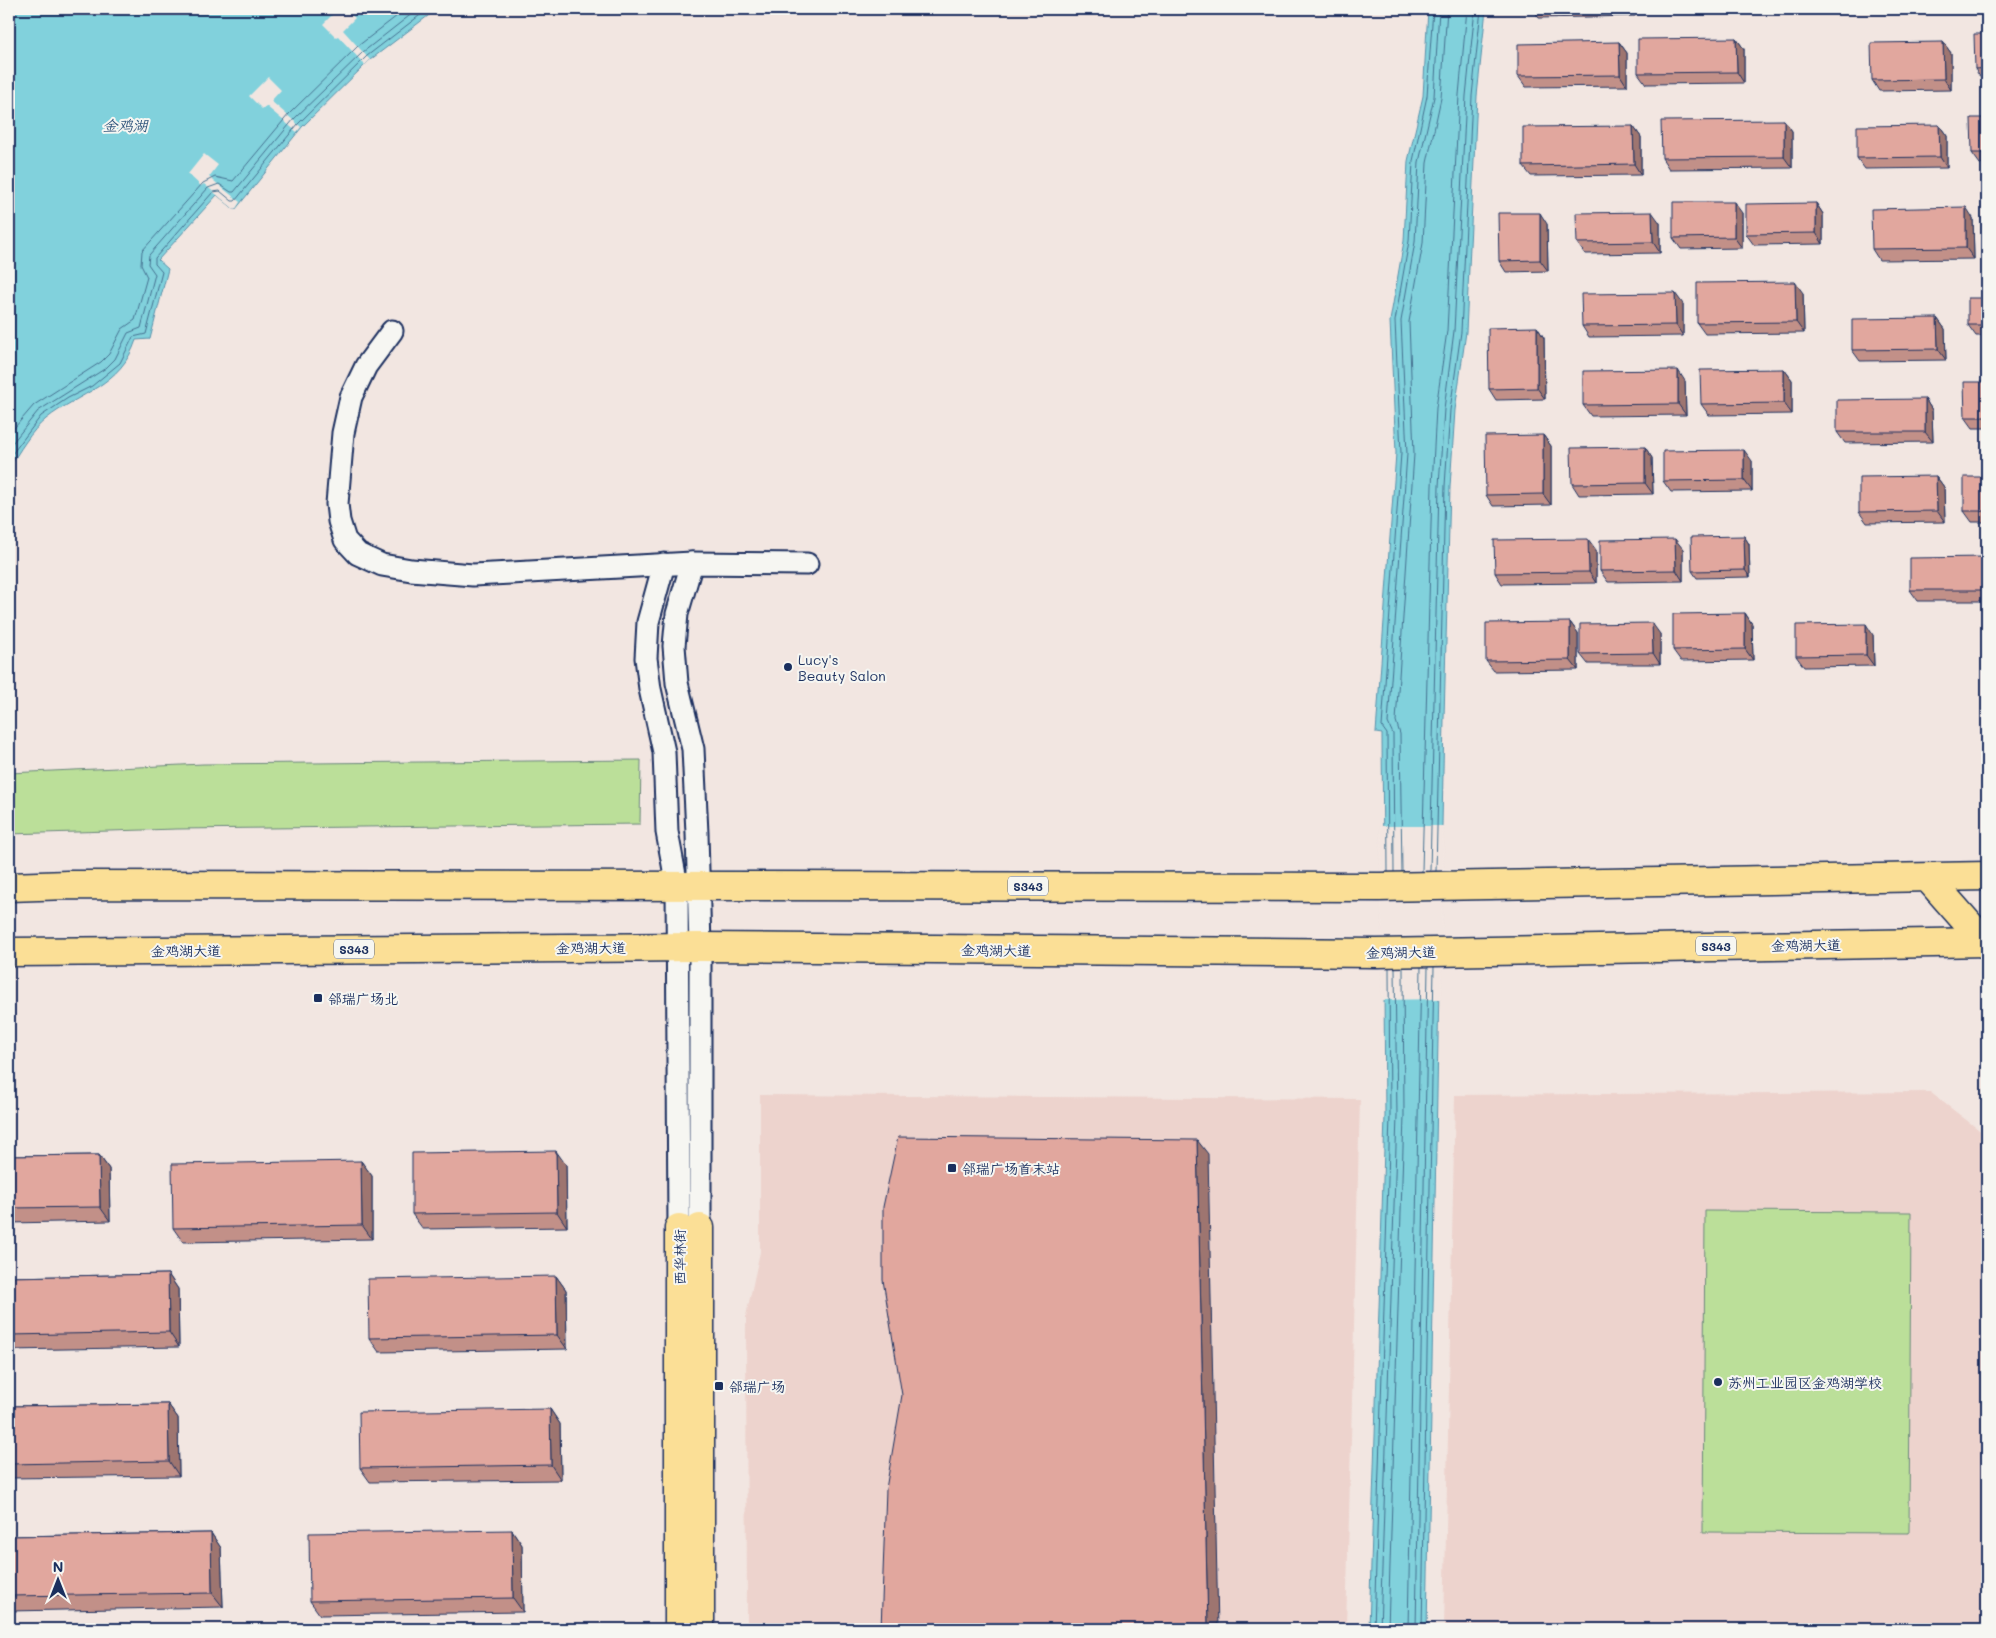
<svg xmlns="http://www.w3.org/2000/svg" width="1996" height="1638" font-family="Mali,'LXGW WenKai TC',sans-serif">
  <style>
    .built { fill: #edd3cd }
    .green { fill: #bbdf99; stroke: #6b877c }
    .water { fill: #81d1dc; stroke: #5890aa }
    .pier { fill: #f2e6e1 }
    .lines { fill: none; stroke-linecap: round; stroke-linejoin: round }
    .shore { stroke: #447090; stroke-width: 1 }
    .minor-casing { stroke: #1b2f5e; stroke-width: 25 }
    .major-casing { stroke: #1b2f5e; stroke-width: 31 }
    .minor { stroke: #f6f6f2; stroke-width: 21 }
    .major { stroke: #fbdf96; stroke-width: 28 }
    .wall { fill: #c29088; stroke: #1b2f5e }
    .shaded-wall { fill: #9e756f; stroke: #1b2f5e }
    .building { fill: #e1a79e; stroke: #1b2f5e }
    .poi-dot { fill: #1b2f5e; stroke: #f6f6f2; stroke-width: 2 }
    .labels { text-anchor: middle; dominant-baseline: central; stroke-width: 4; stroke-linejoin: round; paint-order: stroke }
    .shield { fill: #f6f6f2; stroke: #5d6b8a; stroke-width: 1 }
    .shield-label { font-size: 12px; font-weight: bold; fill: #1b2f5e }
    .poi-label { font-size: 14px; fill: #1b2f5e; stroke: #f6f6f2; text-anchor: start }
    .street-label { font-size: 14px; fill: #1b2f5e; stroke: #f6f6f2 }
    .water-label { font-size: 15px; font-style: italic; fill: #34587e; stroke: #f6f6f2 }
  </style>
  <rect width="100%" height="100%" fill="#f2e6e1"/>
  <filter id="ink" filterUnits="userSpaceOnUse"><feTurbulence type="fractalNoise" baseFrequency=".02" numOctaves="2"/><feDisplacementMap in="SourceGraphic" scale="10" xChannelSelector="R" yChannelSelector="G"/><feConvolveMatrix kernelMatrix="1 2 1 2 8 2 1 2 1" color-interpolation-filters="sRGB"/></filter>
  <g filter="url(#ink)">
    <!-- built -->
    <g class="built">
      <path d="M1930 1092 1987 1136V1629H1444L1455 1095Z"/>
      <path d="M760 1095 1360 1099 1346 1629H747L746 1316 760 1252Z"/>
    </g>
    <!-- green -->
    <g class="green">
      <path d="M641 760 640 824 177 829 9 834V773L203 764Z"/>
      <path d="M1705 1211 1911 1212 1909 1533 1703 1532Z"/>
    </g>
    <!-- water -->
    <g class="water">
      <path d="M9 9H437L370 60 302 127 235 210 217 195 158 260 168 269 150 339 136 340C121 386 80 392 46 419 31 431 19 452 9 468Z"/>
      <path d="M1428 9H1486L1477 96 1466 332 1455 410 1450 487 1444 718 1427 1629H1369L1385 1116 1382 734 1376 733 1396 453 1390 321 1404 241 1408 161 1423 96Z"/>
    </g>
    <!-- pier -->
    <g class="pier">
      <path d="M338 9H346L355 18 343 30 370 60 365 65 338 36 336 37 323 24Z"/>
      <path d="M268 77 281 90 271 101 301 127 297 132 266 106 262 109 249 96Z"/>
      <path d="M204 154 218 165 209 177 240 202 235 210 204 184 201 186 188 174Z"/>
      <path d="M1380 826H1444L1441 999 1382 1000Z"/>
    </g>
    <g class="lines">
      <!-- shore -->
      <g class="shore">
        <path d="M9 434 34 405 101 362 109 354 122 329 135 320 147 277 141 265 142 251 203 183 215 177 233 181 289 114 358 46 406 9"/>
        <path d="M9 447 38 411 106 368 115 359 128 333 141 328 155 274 148 264 149 255 208 188 219 184 231 192H234L294 119 363 52 418 9"/>
        <path d="M9 458 41 416 68 398 92 386 120 363 133 337 146 334 162 272 155 264V258L213 192 220 191 232 201H235L298 124 367 56 428 9"/>
        <path d="M1422 871 1432 486 1436 408 1447 331 1459 95 1467 9"/>
        <path d="M1430 871 1439 486 1444 409 1454 331 1466 96 1475 9"/>
        <path d="M1436 871 1445 486 1450 410 1461 332 1472 96 1481 9"/>
        <path d="M1388 872 1387 734 1382 727 1401 453 1395 321 1409 241 1413 161 1427 96 1433 9"/>
        <path d="M1394 872 1393 734 1388 723 1407 454 1401 321 1415 242 1419 162 1434 97 1439 9"/>
        <path d="M1402 872 1400 734 1396 721 1414 454 1409 322 1423 243 1427 163 1441 98 1447 9"/>
        <path d="M1374 1629 1390 1116 1389 968"/>
        <path d="M1380 1629 1397 1116 1395 968"/>
        <path d="M1388 1629 1404 1116 1403 968"/>
        <path d="M1408 1629 1421 967"/>
        <path d="M1416 1629 1428 967"/>
        <path d="M1422 1629 1434 967"/>
      </g>
      <!-- minor casing -->
      <g class="minor-casing">
        <g id="minor">
          <path d="M392 331 366 366 351 397 343 433 337 504 339 521 345 540 358 554 382 565 411 570 473 575 692 563 807 564"/>
          <path d="M692 563 677 614 674 646 677 683 693 749 697 833 700 947V1228"/>
          <path d="M664 564 648 622 646 658 650 689 664 752 667 832 677 886 679 1228"/>
        </g>
      </g>
      <!-- major casing -->
      <g class="major-casing">
        <g id="major">
          <path d="M1929 879 1987 945"/>
          <path d="M9 887 68 885 1379 887 1987 876"/>
          <path d="M9 952 700 947 1377 953 1987 942"/>
          <path d="M679 1228V1629"/>
          <path d="M700 1228V1629"/>
        </g>
      </g>
      <!-- minor -->
      <use href="#minor" class="minor"/>
      <!-- major -->
      <use href="#major" class="major"/>
    </g>
    <!-- wall -->
    <g class="wall">
      <path d="M1533 9H1635V16L1539 18Z"/>
      <path d="M1987 34V79L1982 80 1975 69Z"/>
      <path d="M1736 38 1744 49V83L1646 84 1638 73Z"/>
      <path d="M1619 42 1627 53V86L1526 87 1518 76Z"/>
      <path d="M1943 42 1951 53V90L1879 91 1872 80Z"/>
      <path d="M1987 118V164H1980L1972 153Z"/>
      <path d="M1784 120 1792 131V168L1669 169 1662 158Z"/>
      <path d="M1939 125 1947 136V168L1865 169 1857 158Z"/>
      <path d="M1633 126 1641 137V175L1531 176 1523 166Z"/>
      <path d="M1816 203 1823 214V244L1754 245 1746 234Z"/>
      <path d="M1742 213V248L1681 249 1673 238Z"/>
      <path d="M1973 218 1974 259 1879 260 1872 249Z"/>
      <path d="M1660 223V253L1585 254 1577 243Z"/>
      <path d="M1547 224 1548 271 1506 272 1499 261Z"/>
      <path d="M1803 293 1804 333 1705 334 1697 323Z"/>
      <path d="M1987 298V336H1976L1968 325Z"/>
      <path d="M1683 304V336L1589 337 1582 326Z"/>
      <path d="M1937 318 1945 329 1946 360 1860 361 1852 350Z"/>
      <path d="M1537 327 1544 338 1545 399 1496 400 1489 389Z"/>
      <path d="M1784 369 1792 380V414L1709 415 1701 404Z"/>
      <path d="M1685 381 1686 415 1591 416 1583 405Z"/>
      <path d="M1987 382V428H1973L1965 417Z"/>
      <path d="M1925 399 1932 410 1933 442 1845 443 1837 432Z"/>
      <path d="M1543 435 1551 446V505L1493 506 1486 495Z"/>
      <path d="M1645 447 1652 458 1653 494 1579 495 1572 484Z"/>
      <path d="M1752 461V491L1671 492 1663 481Z"/>
      <path d="M1936 476 1944 487 1945 522 1867 523 1859 512Z"/>
      <path d="M1987 477V522H1972L1964 511Z"/>
      <path d="M1744 536 1749 544 1750 577 1697 578 1692 571Z"/>
      <path d="M1683 549V581L1608 582 1600 571Z"/>
      <path d="M1596 550V583L1502 584 1495 573Z"/>
      <path d="M1987 557V601H1918L1910 590Z"/>
      <path d="M1745 613 1752 624 1753 660 1681 661 1673 650Z"/>
      <path d="M1570 622 1578 633V670L1494 671 1486 661Z"/>
      <path d="M1660 634V664H1588L1580 654Z"/>
      <path d="M1873 635 1874 666 1804 667 1796 656Z"/>
      <path d="M99 1155 109 1169 110 1221 9 1223V1156Z"/>
      <path d="M361 1161 372 1176V1239L183 1242 173 1228Z"/>
      <path d="M566 1165 567 1227 423 1229 412 1214Z"/>
      <path d="M168 1274 178 1289 179 1347 9 1350V1277Z"/>
      <path d="M556 1276 566 1290 567 1349 379 1352 369 1338Z"/>
      <path d="M168 1404 178 1418 179 1476 9 1478V1406Z"/>
      <path d="M550 1409 560 1424 561 1480 370 1482 360 1468Z"/>
      <path d="M512 1530 522 1545 523 1612 320 1615 310 1601Z"/>
      <path d="M211 1533 221 1548 223 1607 9 1611V1536Z"/>
    </g>
    <!-- shaded-wall -->
    <g class="shaded-wall">
      <path d="M1630 9H1635V16Z"/>
      <path d="M1736 38 1744 49V83L1737 72Z"/>
      <path d="M1619 42 1627 53V86L1620 75Z"/>
      <path d="M1943 42 1951 53V90L1944 79Z"/>
      <path d="M1784 120 1792 131V168L1784 157Z"/>
      <path d="M1939 125 1947 136V168L1940 157Z"/>
      <path d="M1633 126 1641 137V175L1634 164Z"/>
      <path d="M1734 202 1742 213V248L1734 237Z"/>
      <path d="M1816 203 1823 214V244L1816 233Z"/>
      <path d="M1966 207 1973 218 1974 259 1966 248Z"/>
      <path d="M1652 212 1660 223V253L1653 242Z"/>
      <path d="M1540 213 1547 224 1548 271 1540 260Z"/>
      <path d="M1795 282 1803 293 1804 333 1796 322Z"/>
      <path d="M1675 293 1683 304V336L1676 325Z"/>
      <path d="M1937 318 1945 329 1946 360 1938 349Z"/>
      <path d="M1537 327 1544 338 1545 399 1537 388Z"/>
      <path d="M1784 369 1792 380V414L1784 403Z"/>
      <path d="M1678 370 1685 381 1686 415 1678 404Z"/>
      <path d="M1925 399 1932 410 1933 442 1925 432Z"/>
      <path d="M1543 435 1551 446V505L1543 494Z"/>
      <path d="M1645 447 1652 458 1653 494 1645 483Z"/>
      <path d="M1744 450 1752 461V491L1744 480Z"/>
      <path d="M1936 476 1944 487 1945 522 1937 511Z"/>
      <path d="M1744 536 1749 544 1750 577 1745 570Z"/>
      <path d="M1588 539 1596 550V583L1589 572Z"/>
      <path d="M1675 539 1683 549V581L1676 570Z"/>
      <path d="M1745 613 1752 624 1753 660 1745 649Z"/>
      <path d="M1570 622 1578 633V670L1570 660Z"/>
      <path d="M1652 623 1660 634V664L1653 653Z"/>
      <path d="M1866 624 1873 635 1874 666 1866 655Z"/>
      <path d="M1197 1140 1208 1154 1218 1629H1208Z"/>
      <path d="M556 1151 566 1165 567 1227 557 1212Z"/>
      <path d="M99 1155 109 1169 110 1221 100 1207Z"/>
      <path d="M361 1161 372 1176V1239L362 1225Z"/>
      <path d="M168 1274 178 1289 179 1347 169 1332Z"/>
      <path d="M556 1276 566 1290 567 1349 557 1335Z"/>
      <path d="M168 1404 178 1418 179 1476 169 1461Z"/>
      <path d="M550 1409 560 1424 561 1480 551 1465Z"/>
      <path d="M512 1530 522 1545 523 1612 513 1598Z"/>
      <path d="M211 1533 221 1548 223 1607 212 1593Z"/>
    </g>
    <!-- building -->
    <g class="building">
      <path d="M1974 34H1987V68L1975 69Z"/>
      <path d="M1736 38 1737 72 1638 73V39Z"/>
      <path d="M1619 42 1620 75 1518 76V44Z"/>
      <path d="M1943 42 1944 79 1872 80 1871 43Z"/>
      <path d="M1971 118H1987V153H1972Z"/>
      <path d="M1784 120V157L1662 158 1661 121Z"/>
      <path d="M1939 125 1940 157 1857 158V126Z"/>
      <path d="M1633 126 1634 164 1523 166V127Z"/>
      <path d="M1673 202H1734V237L1673 238Z"/>
      <rect x="1985" y="202" width="2" height="30"/>
      <path d="M1816 203V233L1746 234V204Z"/>
      <path d="M1966 207V248L1872 249 1871 209Z"/>
      <path d="M1652 212 1653 242 1577 243 1576 213Z"/>
      <path d="M1498 213H1540V260L1499 261Z"/>
      <path d="M1795 282 1796 322 1697 323V283Z"/>
      <path d="M1675 293 1676 325 1582 326 1581 294Z"/>
      <rect x="1968" y="298" width="19" height="27"/>
      <path d="M1937 318 1938 349 1852 350V319Z"/>
      <path d="M1537 327V388L1489 389 1488 328Z"/>
      <path d="M1784 369V403L1701 404 1700 370Z"/>
      <path d="M1678 370V404L1583 405V371Z"/>
      <path d="M1964 382H1987V417H1965Z"/>
      <path d="M1925 399V432H1837V400Z"/>
      <path d="M1543 435V494L1486 495 1485 436Z"/>
      <path d="M1645 447V483L1572 484 1571 448Z"/>
      <path d="M1744 450V480L1663 481V451Z"/>
      <path d="M1936 476 1937 511 1859 512V477Z"/>
      <rect x="1964" y="477" width="23" height="34"/>
      <path d="M1744 536 1745 570 1692 571 1691 537Z"/>
      <path d="M1588 539 1589 572 1495 573 1494 540Z"/>
      <path d="M1675 539 1676 570 1600 571V540Z"/>
      <path d="M1987 557V590H1910V558Z"/>
      <path d="M1745 613V649L1673 650V614Z"/>
      <path d="M1570 622V660L1486 661V623Z"/>
      <path d="M1652 623 1653 653 1580 654V624Z"/>
      <path d="M1866 624V655L1796 656V625Z"/>
      <path d="M898 1137 1197 1140 1208 1629H881L886 1489 902 1395 883 1280V1207Z"/>
      <path d="M556 1151 557 1212 412 1214V1153Z"/>
      <path d="M99 1155 100 1207 9 1208V1156Z"/>
      <path d="M361 1161 362 1225 173 1228 172 1164Z"/>
      <path d="M168 1274 169 1332 9 1335V1277Z"/>
      <path d="M556 1276 557 1335 369 1338 368 1279Z"/>
      <path d="M168 1404 169 1461 9 1464V1406Z"/>
      <path d="M550 1409 551 1465 360 1468 359 1412Z"/>
      <path d="M512 1530 513 1598 310 1601 309 1533Z"/>
      <path d="M211 1533 212 1593 9 1596V1536Z"/>
    </g>
  </g>
  <!-- markers -->
  <g class="poi-dot">
    <circle cx="788" cy="667" r="5"/>
    <rect x="313" y="993" width="10" height="10" rx="2.5"/>
    <rect x="947" y="1163" width="10" height="10" rx="2.5"/>
    <circle cx="1718" cy="1382" r="5"/>
    <rect x="714" y="1381" width="10" height="10" rx="2.5"/>
  </g>
  <g class="labels">
    <!-- shield labels -->
    <g class="shield">
      <rect x="1008" y="876.5" width="40" height="19" rx="4"/>
      <rect x="1696" y="936.5" width="40" height="19" rx="4"/>
      <rect x="334" y="939.5" width="40" height="19" rx="4"/>
    </g>
    <g class="shield-label">
      <text x="1028" y="886">S343</text>
      <text x="1716" y="946">S343</text>
      <text x="354" y="949">S343</text>
    </g>
    <!-- poi labels -->
    <g class="poi-label">
      <text x="798" y="659">Lucy's<tspan x="798" dy="16">Beauty Salon</tspan></text>
      <text x="328" y="998">邻瑞广场北</text>
      <text x="962" y="1168">邻瑞广场首末站</text>
      <text x="1728" y="1382">苏州工业园区金鸡湖学校</text>
      <text x="729" y="1386">邻瑞广场</text>
    </g>
    <!-- street labels -->
    <g class="street-label">
      <text transform="translate(1806 945) rotate(-1)">金鸡湖大道</text>
      <text x="591" y="947">金鸡湖大道</text>
      <text x="186" y="950">金鸡湖大道</text>
      <text transform="translate(996 950) rotate(1)">金鸡湖大道</text>
      <text transform="translate(1401 952) rotate(-1)">金鸡湖大道</text>
      <text transform="translate(679 1257) rotate(-90)">西华林街</text>
    </g>
    <!-- water labels -->
    <g class="water-label">
      <text x="125" y="125">金鸡湖</text>
    </g>
  </g>
  <!-- margin -->
  <rect width="1996" height="1638" fill="none" stroke="#f6f6f2" stroke-width="30"/>
  <rect x="15" y="15" width="1966" height="1608" fill="none" stroke="#1b2f5e" stroke-width="2" filter="url(#ink)"/>
  <!-- north arrow -->
  <g transform="translate(58 1580)" stroke="#f6f6f2" stroke-width="4" paint-order="stroke">
  <path d="M0-4L9 19L0 12L-9 19Z" fill="#1b2f5e"/>
  <text y="-8" font-size="14" font-weight="bold" text-anchor="middle" fill="#1b2f5e">N</text>
  </g>
</svg>
